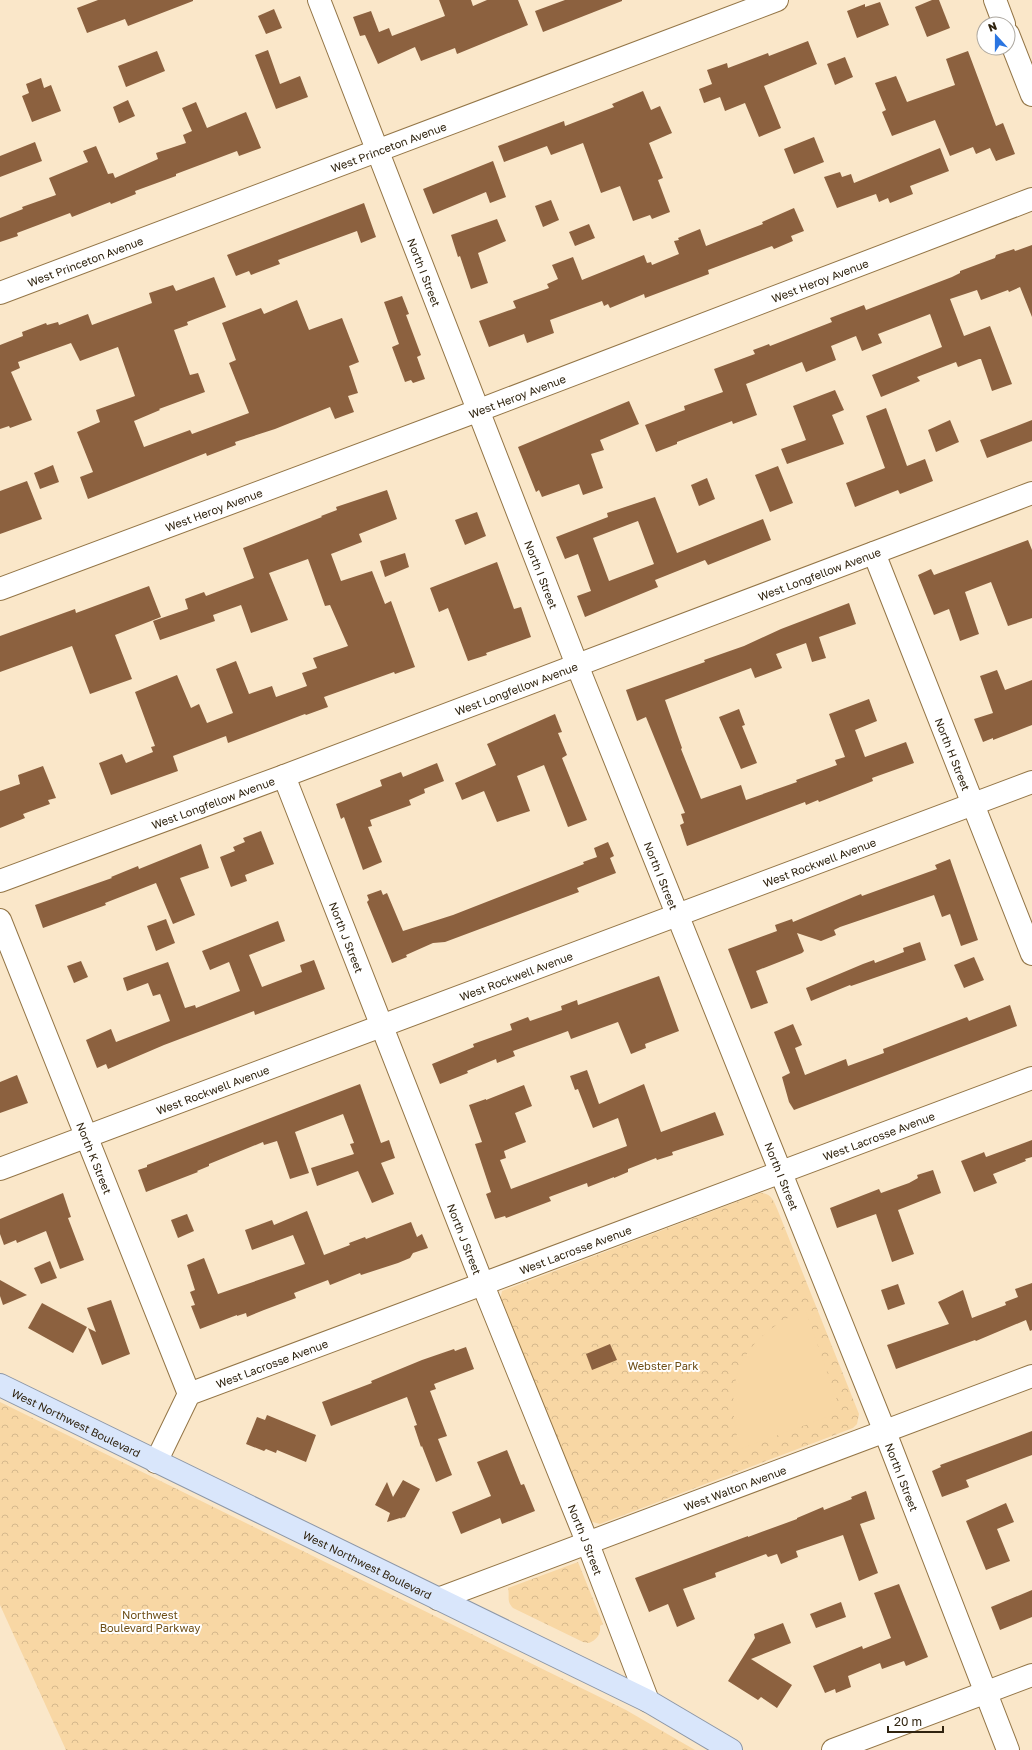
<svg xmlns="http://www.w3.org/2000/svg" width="1032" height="1750" font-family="'Golos Text',sans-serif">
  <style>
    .forest { fill: url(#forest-crowns) }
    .pitch { fill: #f8d7a4 }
    .building { fill: #8c613f; fill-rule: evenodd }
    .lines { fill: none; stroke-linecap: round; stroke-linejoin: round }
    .minor-casing { stroke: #937546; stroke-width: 24 }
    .major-casing { stroke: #8d97a6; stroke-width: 24 }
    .minor { stroke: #fff; stroke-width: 22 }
    .major { stroke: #d9e6fb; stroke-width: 22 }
    .labels { text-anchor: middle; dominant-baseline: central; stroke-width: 4; stroke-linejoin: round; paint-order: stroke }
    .street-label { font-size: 11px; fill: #2f230f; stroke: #fff }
    .park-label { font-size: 11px; fill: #6d4e16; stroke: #fff }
  </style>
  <defs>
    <pattern id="forest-crowns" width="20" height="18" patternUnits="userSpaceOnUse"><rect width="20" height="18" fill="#f8d7a4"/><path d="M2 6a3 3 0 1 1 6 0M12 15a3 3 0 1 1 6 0" fill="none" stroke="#d5b88c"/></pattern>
  </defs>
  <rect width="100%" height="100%" fill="#fae7c9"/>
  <!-- forest -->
  <g class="forest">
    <path d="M760 1193C772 1193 774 1202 778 1211L859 1414 857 1424 853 1428 600 1524 589 1521 500 1301 502 1291Z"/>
    <path d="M0 1402 626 1710 695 1750H66L0 1605Z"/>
    <path d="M578 1562 603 1624 600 1626C601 1634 597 1640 589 1643L583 1642 513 1608C506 1601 510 1597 508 1588Z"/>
  </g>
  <!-- pitch -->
  <path class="pitch" d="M805 1309 839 1406 835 1414 740 1449C722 1379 739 1340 805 1309Z"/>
  <!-- building -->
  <g class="building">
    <path d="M98 0H193V1L128 26 125 19 87 33 77 8Z"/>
    <path d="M439 0H471L473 6 487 0H518L528 25 457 54 455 48 421 61 415 47 378 64 365 35 360 36 353 17 371 11 379 32 389 28 392 36 445 16Z"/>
    <path d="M565 0H622V1L543 32 535 11Z"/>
    <path d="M932 0H939L950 28 927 37 915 7Z"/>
    <path d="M880 2 889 25 857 38 847 11 865 4V7Z"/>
    <path d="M274 9 282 28 266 34 258 16Z"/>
    <path d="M808 41 817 64 764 86 781 128 759 137 745 103 725 111 720 97 704 103 699 89 712 84 707 70 727 63 728 68 768 53 769 56Z"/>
    <path d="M268 50 280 84 300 76 308 97 276 109 255 55Z"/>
    <path d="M157 51 165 71 126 87 118 66Z"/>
    <path d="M968 51 996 126 1003 123 1015 154 996 161 990 148 976 154 973 147 950 156 935 120 892 136 882 112 886 110 875 83 896 76 907 102 955 85 946 59Z"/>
    <path d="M845 57 853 77 835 85 827 64Z"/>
    <path d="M41 78 44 88 51 85 61 111 32 122 22 96 29 93 26 84Z"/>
    <path d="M643 91 651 110 660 106 672 133 649 143 663 178 658 180 670 212 652 219 650 215 633 221 620 186 601 193 583 143 551 155 547 146 504 162 498 146 564 121 565 126 614 107 612 104Z"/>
    <path d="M128 100 135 116 119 123 113 107Z"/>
    <path d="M196 102 207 128 246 112 261 148 239 156 237 151 176 174V176L135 191 136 194 111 204 110 202 72 217 70 213 17 233 18 236 0 242V218L23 209 22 207 56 195 49 178 88 162 83 151 96 146 108 174 113 173 115 178 158 159 156 153 186 143 183 135 192 131 182 108Z"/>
    <path d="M814 137 824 162 794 174 784 149Z"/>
    <path d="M35 142 42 161 0 177V156Z"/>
    <path d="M940 148 949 171 910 186 913 194 890 203 888 198 879 202 876 194 837 208 824 177 840 172 842 177 851 174 854 183Z"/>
    <path d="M493 161 506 197 490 203 486 192 433 214 423 189Z"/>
    <path d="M551 200 559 220 543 227 535 206Z"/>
    <path d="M364 203 376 237 361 243 357 231 278 260 280 264 251 275 249 271 236 276 227 255Z"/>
    <path d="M794 208 804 231 791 236 793 241 774 249 772 246 708 270 709 274 645 298 644 294 610 308 608 304 604 306 602 301 550 320 554 333 527 343 524 334 489 347 479 321 516 308 513 301 549 288 547 284 558 279 552 265 573 257 582 280 644 255 647 263 651 262 652 265 679 254 674 241 679 240 678 238 700 229 706 246 763 224 762 222Z"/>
    <path d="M497 219 506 241 478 253 488 283 471 289 460 256 458 257 451 235Z"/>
    <path d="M589 224 595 238 575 246 569 232Z"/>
    <path d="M1032 245V317L1020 287 1009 292 1008 290 981 300 977 290 950 299 964 336 990 326 1012 384 992 391 981 359H979L958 367 956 362 917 377 920 381 881 397 872 375 942 347 930 314 878 334 882 343 862 351 856 336 831 346 836 360 806 372 802 362 746 384 757 415 733 424 732 421 677 442V444L656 452 645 425 685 410 684 406 723 392 714 369 755 354 753 350 769 344 770 346 832 322 830 318 864 305 866 310 952 277 960 273V271L995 258 996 255 1014 249 1015 251Z"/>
    <path d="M214 277 226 307 187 322 188 325 174 330 190 375 198 373 205 392 159 409 160 410 134 421 144 447 190 430 192 434 249 413 229 363 236 360 222 323 261 308 264 314 297 300 309 330 342 318 359 362 349 366 358 393 348 396 354 412 335 419 330 407 275 429 235 442 236 445 207 456 206 453 88 499 80 477 93 472 77 432 100 422 96 410 135 396 118 347 80 361 71 343 18 362 20 368 11 372 32 420 10 428 9 426 0 429V345L23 336 22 332 46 323 47 325 58 322 59 325 88 314 92 325 152 303 149 293 173 285 176 291Z"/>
    <path d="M402 296 409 314 406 315 421 355 417 357 425 379 413 383 411 380 405 382 392 347 399 344 384 302Z"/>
    <path d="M835 390 844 410 832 415 844 444 787 464 781 449 806 440 793 406Z"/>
    <path d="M629 401 639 424 600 440 604 450 591 454 603 488 583 495 579 484 542 497 539 490 536 492 518 447Z"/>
    <path d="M886 408 907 466 925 459 933 481 900 494 898 490 855 507 846 483 885 468 866 416Z"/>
    <path d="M950 420 959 442 936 452 928 430Z"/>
    <path d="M1032 420V441L987 458 980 440Z"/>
    <path d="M53 465 59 482 40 489 34 473Z"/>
    <path d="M778 466 793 503 770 512 755 475Z"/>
    <path d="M707 478 715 499 699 506 691 485Z"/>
    <path d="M27 481 42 519 0 534V491Z"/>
    <path d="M387 490 397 519 359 534 362 542 331 554 341 581 372 571 385 604 391 601 415 667 395 674 394 672 324 697 328 707 306 715 305 714 228 743 226 736 173 756 178 771 111 795 99 763 122 754 126 763 153 752 151 747 155 746 135 692 177 675 191 708 199 704 207 723 233 713 216 669 236 661 249 694 272 686 276 697 307 686 302 673 317 668 313 658 348 646 330 605 325 606 308 559 269 573 288 620 251 633 241 605 213 615 215 621 160 640 153 621 188 609 185 599 204 592 206 596 254 578 243 548 322 517 321 516 337 510 336 507Z"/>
    <path d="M655 497 677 553 763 519 771 540 708 565 705 560 655 580 658 587 585 617 577 596 591 591 578 554 565 559 556 537 608 517 607 513ZM638 521 654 564 609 581 593 538Z"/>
    <path d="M477 512 486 536 465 545 455 520Z"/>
    <path d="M1028 540 1032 550V618L1008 626 991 582 965 592 979 634 960 641 949 609 934 615 918 575 931 569 934 575Z"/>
    <path d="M405 553 409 567 385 577 380 561Z"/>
    <path d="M497 562 514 609 521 607 531 637 486 653 487 655 468 661 448 608 439 612 430 588Z"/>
    <path d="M149 586 161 617 115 635 132 679 90 694 72 646 0 672V636L75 609 76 613Z"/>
    <path d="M849 603 856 624 819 637 826 658 812 662 806 643 776 654 782 668 755 678 751 668 665 700 682 748 681 749 701 799 741 785 746 800 797 782 796 780 837 765 835 760 845 757 829 714 869 699 877 721 855 730 865 757 906 742 914 763 872 778 873 781 819 802 818 800 806 805 805 802 687 846 680 825 684 823 681 814 685 813 646 717 637 721 626 690 705 662 704 660 744 646 781 629Z"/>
    <path d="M997 670 1005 690 1032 680V725L993 740V738L983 742 974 719 993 713 980 676Z"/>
    <path d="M739 709 745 725 742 726 757 763 741 769 719 717Z"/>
    <path d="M555 714 562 732 558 733 567 755 562 758 587 820 568 827 544 765 517 776 530 811 497 822 484 791 462 800 455 783 496 765 487 744Z"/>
    <path d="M437 763 444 781 424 789 425 793 409 800 411 805 370 820 372 826 368 827 382 862 363 870 344 817 341 819 336 804 382 786 380 780 401 772 403 777Z"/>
    <path d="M43 766 56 798 48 800 50 804 23 814 25 818 0 828V791L20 784 18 775Z"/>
    <path d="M261 831 274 864 245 875 247 881 231 887 220 857 235 851 233 847 245 842 243 838Z"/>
    <path d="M608 842 614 856 610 858 616 873 577 888 579 892 445 942 433 943 406 955 407 957 392 963 367 902 369 900 367 895 381 890 383 895 387 893 403 931 453 915 584 864 583 862 597 857 594 848Z"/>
    <path d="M201 844 209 868 180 878 195 915 173 924 156 883 105 903 106 905 43 928 35 905 112 878 111 877 138 866 139 869Z"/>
    <path d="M950 859 978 940 961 946 950 914 942 917 934 895 840 927 834 930 836 935 821 941 797 933 804 951 802 953 756 971 768 1003 751 1009 728 949 777 931 775 925 792 919 793 922 861 894 862 896 937 869 935 865Z"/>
    <path d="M166 919 175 943 156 951 147 926Z"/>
    <path d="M278 921 285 941 249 955 262 987 302 972 300 965 314 960 325 989 255 1015 254 1011 164 1045 108 1069 106 1064 97 1068 86 1040 111 1029 116 1042 170 1021 160 994 153 996 148 983 127 991 123 978 168 962 185 1008 195 1005 196 1008 240 991 229 962 210 970 202 951Z"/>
    <path d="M920 942 926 960 851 986 850 985 811 1001 806 988 863 964 874 960 875 963 904 952 903 948Z"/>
    <path d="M974 957 984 980 964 988 954 965Z"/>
    <path d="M81 961 88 977 74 983 67 966Z"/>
    <path d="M659 976 679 1031 645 1044 646 1048 631 1054 618 1022 571 1039 568 1031 560 1034 513 1051 515 1056 497 1063 496 1059 467 1071 468 1073 440 1084 432 1064 474 1047 473 1044 512 1030 510 1024 528 1017 530 1021 562 1010 561 1006 577 1000 578 1005Z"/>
    <path d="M1010 1005 1017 1026 794 1110 789 1102 782 1077 790 1073 774 1032 793 1024 802 1045 795 1048 805 1075 846 1059 848 1066 884 1053 883 1049 967 1017 969 1021Z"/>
    <path d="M587 1070 599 1104 644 1084 661 1132 715 1112 724 1135 672 1152 673 1155 657 1160 656 1158 628 1169V1172L614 1178V1177L588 1187 587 1183 549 1197 551 1201 506 1218 505 1216 495 1219 486 1194 491 1192 475 1144 482 1142 469 1105 486 1099V1100L524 1085 532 1106 515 1113 526 1142 504 1151 506 1158 500 1160 511 1189 627 1146 618 1118 593 1128 578 1089 575 1090 570 1076Z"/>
    <path d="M17 1075 28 1103 0 1113V1082Z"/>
    <path d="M360 1084 381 1143 389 1140 395 1158 381 1163 394 1194 372 1203 358 1171 317 1186 311 1168 354 1154 350 1144 354 1143 343 1114 295 1132 309 1173 290 1179 277 1141 264 1145 263 1142 209 1164V1166L197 1171 198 1172 146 1192 138 1170 147 1167V1165Z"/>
    <path d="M1032 1140V1157L1025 1159 1026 1161 993 1174 997 1183 974 1192 961 1161 982 1153 984 1152 986 1157Z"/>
    <path d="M933 1170 941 1193 898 1210 914 1254 892 1262 876 1214 837 1228 830 1208 879 1189 881 1193 909 1183 918 1178 917 1175Z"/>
    <path d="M63 1193 71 1217 68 1218 84 1260 60 1269 46 1231 17 1243 16 1240 4 1245 0 1234V1219Z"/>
    <path d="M307 1211 324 1255 350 1245 349 1243 365 1237 366 1239 411 1222 417 1237 422 1234 428 1248 413 1253 410 1258 398 1263 361 1275 360 1273 330 1285 328 1280 294 1293 296 1298 264 1310 247 1317 246 1313 237 1316V1315L200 1329 191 1306 195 1305 190 1292 195 1290 187 1265 204 1258 218 1294 305 1264 293 1235 252 1250 245 1230 272 1220 274 1225Z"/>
    <path d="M187 1214 194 1231 178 1238 171 1220Z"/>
    <path d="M50 1261 57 1278 41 1284 34 1268Z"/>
    <path d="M0 1280 27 1295 3 1305 0 1296Z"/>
    <path d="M1032 1283V1330L1030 1331 1026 1320 976 1341 975 1340 896 1369 887 1345 949 1324 938 1302 963 1290 972 1318 1006 1305 1005 1302 1018 1297 1015 1289Z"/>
    <path d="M898 1284 905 1304 888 1310 881 1290Z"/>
    <path d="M111 1300 130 1354 102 1365 88 1328 96 1332 87 1308Z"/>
    <path d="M42 1303 87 1327 73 1353 28 1328Z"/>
    <path d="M610 1344 617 1360 592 1370 586 1354Z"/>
    <path d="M466 1347 474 1369 434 1384 436 1389 430 1391 447 1436 438 1439 452 1475 436 1482 422 1446 421 1447 414 1426 417 1425 407 1397 331 1426 322 1402 372 1383 371 1381 422 1360 454 1349 455 1351Z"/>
    <path d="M267 1415 316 1435 306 1462 277 1450 276 1453 266 1449 264 1451 246 1444 257 1417 265 1420Z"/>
    <path d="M1032 1431V1455L966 1480 969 1487 942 1497 932 1471 941 1467 940 1465Z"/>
    <path d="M507 1450 521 1485 524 1484 535 1511 502 1524 500 1518 461 1534 452 1512 491 1496 477 1462Z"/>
    <path d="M403 1480 420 1489 405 1517 401 1518 402 1519 400 1518 387 1522 390 1513 375 1505 387 1482 393 1497Z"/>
    <path d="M866 1491 875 1519 860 1524 878 1573 859 1581 843 1535 796 1551 798 1557 781 1564 777 1554 768 1557 766 1554 715 1573 716 1577 683 1589 695 1619 677 1627 668 1604 649 1612 635 1578 748 1536V1537L797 1519V1518L823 1507 824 1510 852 1499 851 1497Z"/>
    <path d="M1006 1503 1014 1522 997 1529 1010 1561 986 1570 966 1521Z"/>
    <path d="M899 1584 928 1657 906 1666 904 1661 882 1669 880 1663 848 1676 851 1687 836 1693 835 1689 825 1693 813 1666 862 1646 863 1649 891 1638 874 1593Z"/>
    <path d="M1032 1590V1617L1000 1630 991 1607Z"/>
    <path d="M841 1602 846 1617 816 1628 810 1614Z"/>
    <path d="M783 1623 791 1643 751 1659 792 1685 777 1708 761 1697 758 1700 728 1681 755 1638 754 1634Z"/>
  </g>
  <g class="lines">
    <!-- minor casing -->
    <g class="minor-casing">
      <g id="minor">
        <path id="s1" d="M319 0 577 665 885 1432 1008 1750"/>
        <path d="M995 0 1004 24"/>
        <path d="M1008 34 1032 95"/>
        <path id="s2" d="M0 293 777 0"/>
        <path id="s3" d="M874 553 1032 954"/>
        <path id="s4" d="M0 589 477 411 1032 199"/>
        <path id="s5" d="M284 776 483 1285 588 1544 648 1701"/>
        <path id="s6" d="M0 881 284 776 1032 493"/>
        <path id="s7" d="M0 920 189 1394"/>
        <path id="s8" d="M0 1169 1032 782"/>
        <path id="s9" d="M156 1462 189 1394 1032 1078"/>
        <path id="s10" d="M438 1599 1032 1376"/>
        <path d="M833 1750 1032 1675"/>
      </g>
    </g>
    <!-- major casing -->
    <g class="major-casing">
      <g id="major">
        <path id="s11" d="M0 1385 648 1701 731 1750"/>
      </g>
    </g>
    <!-- minor -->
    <use href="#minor" class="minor"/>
    <!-- major -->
    <use href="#major" class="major"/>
  </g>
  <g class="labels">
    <!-- street labels -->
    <g class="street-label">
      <text stroke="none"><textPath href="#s2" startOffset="415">West Princeton Avenue</textPath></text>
      <text stroke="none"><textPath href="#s2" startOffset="91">West Princeton Avenue</textPath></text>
      <text stroke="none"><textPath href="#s1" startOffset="292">North I Street</textPath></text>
      <text stroke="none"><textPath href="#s4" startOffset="876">West Heroy Avenue</textPath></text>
      <text stroke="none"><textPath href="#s4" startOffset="552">West Heroy Avenue</textPath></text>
      <text stroke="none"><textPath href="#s4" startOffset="228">West Heroy Avenue</textPath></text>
      <text stroke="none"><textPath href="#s6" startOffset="875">West Longfellow Avenue</textPath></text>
      <text stroke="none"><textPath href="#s1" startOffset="616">North I Street</textPath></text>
      <text stroke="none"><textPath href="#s6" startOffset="551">West Longfellow Avenue</textPath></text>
      <text stroke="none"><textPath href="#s3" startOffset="216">North H Street</textPath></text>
      <text stroke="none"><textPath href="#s6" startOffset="227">West Longfellow Avenue</textPath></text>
      <text stroke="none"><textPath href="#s8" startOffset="875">West Rockwell Avenue</textPath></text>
      <text stroke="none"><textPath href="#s1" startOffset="940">North I Street</textPath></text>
      <text stroke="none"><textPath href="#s5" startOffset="173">North J Street</textPath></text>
      <text stroke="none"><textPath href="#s8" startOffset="551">West Rockwell Avenue</textPath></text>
      <text stroke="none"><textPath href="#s8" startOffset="227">West Rockwell Avenue</textPath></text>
      <text stroke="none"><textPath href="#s9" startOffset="812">West Lacrosse Avenue</textPath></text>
      <text stroke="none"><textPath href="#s7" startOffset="256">North K Street</textPath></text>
      <text stroke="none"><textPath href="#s1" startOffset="1264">North I Street</textPath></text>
      <text stroke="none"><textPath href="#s5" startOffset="497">North J Street</textPath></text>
      <text stroke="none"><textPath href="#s9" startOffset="488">West Lacrosse Avenue</textPath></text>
      <text stroke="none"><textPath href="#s9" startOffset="164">West Lacrosse Avenue</textPath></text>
      <text stroke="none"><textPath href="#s11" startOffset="85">West Northwest Boulevard</textPath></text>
      <text stroke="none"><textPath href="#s1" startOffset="1588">North I Street</textPath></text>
      <text stroke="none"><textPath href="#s10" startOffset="317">West Walton Avenue</textPath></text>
      <text stroke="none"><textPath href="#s5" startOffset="821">North J Street</textPath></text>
      <text stroke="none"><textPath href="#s11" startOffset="409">West Northwest Boulevard</textPath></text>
    </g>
    <!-- park labels -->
    <g class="park-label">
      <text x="663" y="1365">Webster Park</text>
      <text x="150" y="1614">Northwest<tspan x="150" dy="13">Boulevard Parkway</tspan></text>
    </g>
  </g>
  <!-- north arrow -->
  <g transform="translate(996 36) rotate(339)"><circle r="19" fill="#ffffff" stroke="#aca79f"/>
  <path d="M0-3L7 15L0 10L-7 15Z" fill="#2a75e1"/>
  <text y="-6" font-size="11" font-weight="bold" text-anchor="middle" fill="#2f230f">N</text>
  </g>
  <!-- scale -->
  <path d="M888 1726v6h55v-6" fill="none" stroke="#2f230f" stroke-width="2"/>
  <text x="894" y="1726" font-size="12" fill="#2f230f" stroke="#ffffff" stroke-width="3" paint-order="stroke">20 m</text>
</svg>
